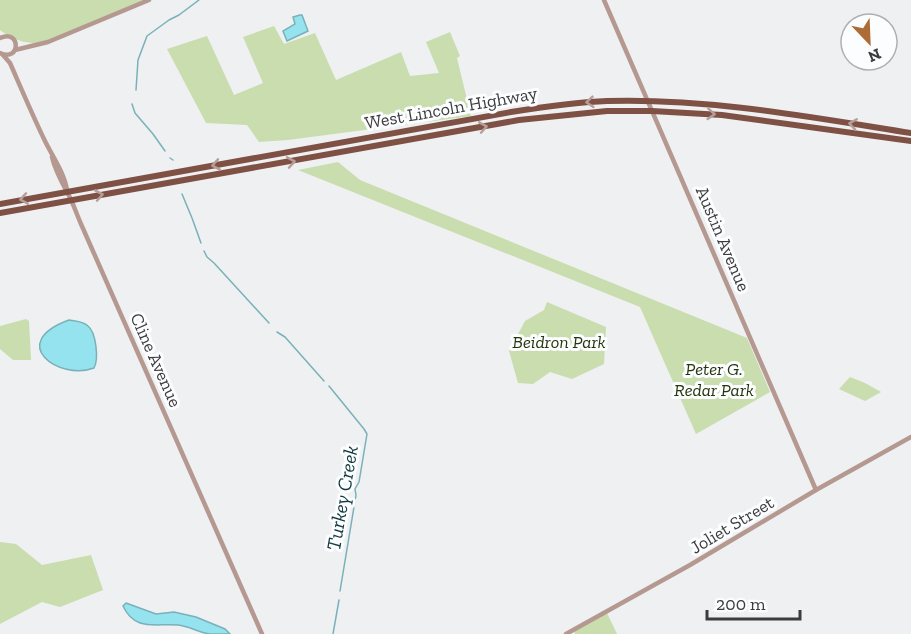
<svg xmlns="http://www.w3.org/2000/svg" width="911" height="634" font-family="'Zilla Slab',serif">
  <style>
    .green { fill: #c9ddae }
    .water { fill: #94e3ee; stroke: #7ab1b9; stroke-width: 1.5 }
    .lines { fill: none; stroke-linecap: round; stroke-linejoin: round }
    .stream { stroke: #7ab1b9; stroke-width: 1.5 }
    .tertiary { stroke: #b59991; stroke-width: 4.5 }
    .primary { stroke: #7f5044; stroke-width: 6 }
    .oneway { stroke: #b79e98 }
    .labels { text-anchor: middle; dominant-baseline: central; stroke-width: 6; stroke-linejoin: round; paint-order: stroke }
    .street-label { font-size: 18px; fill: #3c3c3d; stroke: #fcfdff }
    .park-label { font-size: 18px; font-style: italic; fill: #27350c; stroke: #fcfdff }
    .water-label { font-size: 20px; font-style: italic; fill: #11383d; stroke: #fcfdff }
  </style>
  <rect width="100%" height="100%" fill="#eef0f2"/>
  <!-- green -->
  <g class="green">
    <path d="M0 0H145L41 43C25 44 12 39 0 30Z"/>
    <path d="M274 26 284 44 315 33 336 80 401 52 410 76 439 73 426 42 450 32 460 56 457 58 471 116 288 140 259 142 247 125 206 123 167 49 207 36 234 95 263 83 243 37Z"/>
    <path d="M338 162 360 180 747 338 770 392 696 434 640 307 298 170Z"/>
    <path d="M547 302 606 327 604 364 572 379 550 372 533 384 518 383 509 351 525 321 544 310Z"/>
    <path d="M26 319 29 321 31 360H13L0 349V326Z"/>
    <path d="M850 377 865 383 881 392 865 401 839 389Z"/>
    <path d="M0 542 16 544 42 565 91 555 103 590 60 607 42 602 0 624Z"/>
    <path d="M606 611 617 634H575L573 630Z"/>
  </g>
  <!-- water -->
  <g class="water">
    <path d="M300 15H302L308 31 287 41 283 31 295 24 293 17Z"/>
    <path d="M69 320C76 321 83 321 88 326 96 332 99 359 94 368 59 381 6 343 69 320Z"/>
    <path d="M126 603 156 614 174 612 196 617 225 629 230 634C223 634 216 634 210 634 200 633 189 626 178 625 156 623 135 632 123 606Z"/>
  </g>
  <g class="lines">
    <!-- stream -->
    <g class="stream">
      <path d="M136 90 138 60 147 36 169 20 179 15 199 0"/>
      <path d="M132 104 135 113 153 134 165 151"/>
      <path d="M170 158 173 160"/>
      <path d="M182 194 192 218 201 243"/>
      <path d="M204 251 207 257 214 263 269 323"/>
      <path d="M277 332 285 337 324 381"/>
      <path d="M329 386 364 429 367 434 359 482 355 489 356 495 340 591"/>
      <path d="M333 634 339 600"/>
    </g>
    <!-- tertiary -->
    <g class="tertiary">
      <path d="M604 0 816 490"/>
      <path d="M0 38C21 28 21 63 0 53"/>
      <path d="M15 50 48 42 149 0"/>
      <path d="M3 55 10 63C21 88 32 114 44 139 52 156 64 172 67 190"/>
      <path d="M52 157C55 170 61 181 67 192 73 202 76 213 81 224L262 634"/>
      <path d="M566 634 690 565 816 490 911 437"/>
    </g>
    <!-- primary -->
    <g class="primary">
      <path d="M0 204 511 112C543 107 575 102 607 101 709 98 810 117 911 133"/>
      <path d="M0 213 519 120 607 111H652L722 115 911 141"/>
    </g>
  </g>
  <!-- one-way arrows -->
  <defs><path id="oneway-chevron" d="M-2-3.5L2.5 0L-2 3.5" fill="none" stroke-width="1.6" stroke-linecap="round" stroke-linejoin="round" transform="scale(1.5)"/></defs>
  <g class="oneway">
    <use href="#oneway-chevron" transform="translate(590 102) rotate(175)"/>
    <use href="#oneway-chevron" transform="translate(711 114) rotate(4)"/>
    <use href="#oneway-chevron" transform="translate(853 124) rotate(-171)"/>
    <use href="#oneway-chevron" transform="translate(483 127) rotate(-10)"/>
    <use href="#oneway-chevron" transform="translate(291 162) rotate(-10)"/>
    <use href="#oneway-chevron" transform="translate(216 165) rotate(170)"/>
    <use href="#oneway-chevron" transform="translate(99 195) rotate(-10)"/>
    <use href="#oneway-chevron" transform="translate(24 199) rotate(170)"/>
  </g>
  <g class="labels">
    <!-- street labels -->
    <g class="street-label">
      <text transform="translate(451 108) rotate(-10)">West Lincoln Highway</text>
      <text transform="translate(723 239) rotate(67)">Austin Avenue</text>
      <text transform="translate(156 360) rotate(66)">Cline Avenue</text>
      <text transform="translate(732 525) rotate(-31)">Joliet Street</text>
    </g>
    <!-- park labels -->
    <g class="park-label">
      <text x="559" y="342">Beidron Park</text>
      <text x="714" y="369">Peter G.<tspan x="714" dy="21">Redar Park</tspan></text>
    </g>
    <!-- water labels -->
    <g class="water-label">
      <text transform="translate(342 498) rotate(-80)">Turkey Creek</text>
    </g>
  </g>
  <!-- north arrow -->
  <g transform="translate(869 42) rotate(157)"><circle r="28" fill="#fcfdff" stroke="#afb0b1" stroke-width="1.5"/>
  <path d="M0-4.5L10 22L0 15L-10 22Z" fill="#ad6b36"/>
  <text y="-9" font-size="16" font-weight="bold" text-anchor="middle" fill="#3c3c3d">N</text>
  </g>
  <!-- scale -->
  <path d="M707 610v9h93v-9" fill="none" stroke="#3c3c3d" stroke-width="3"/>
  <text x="716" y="610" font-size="18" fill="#3c3c3d" stroke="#fcfdff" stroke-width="4.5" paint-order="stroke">200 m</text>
</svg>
